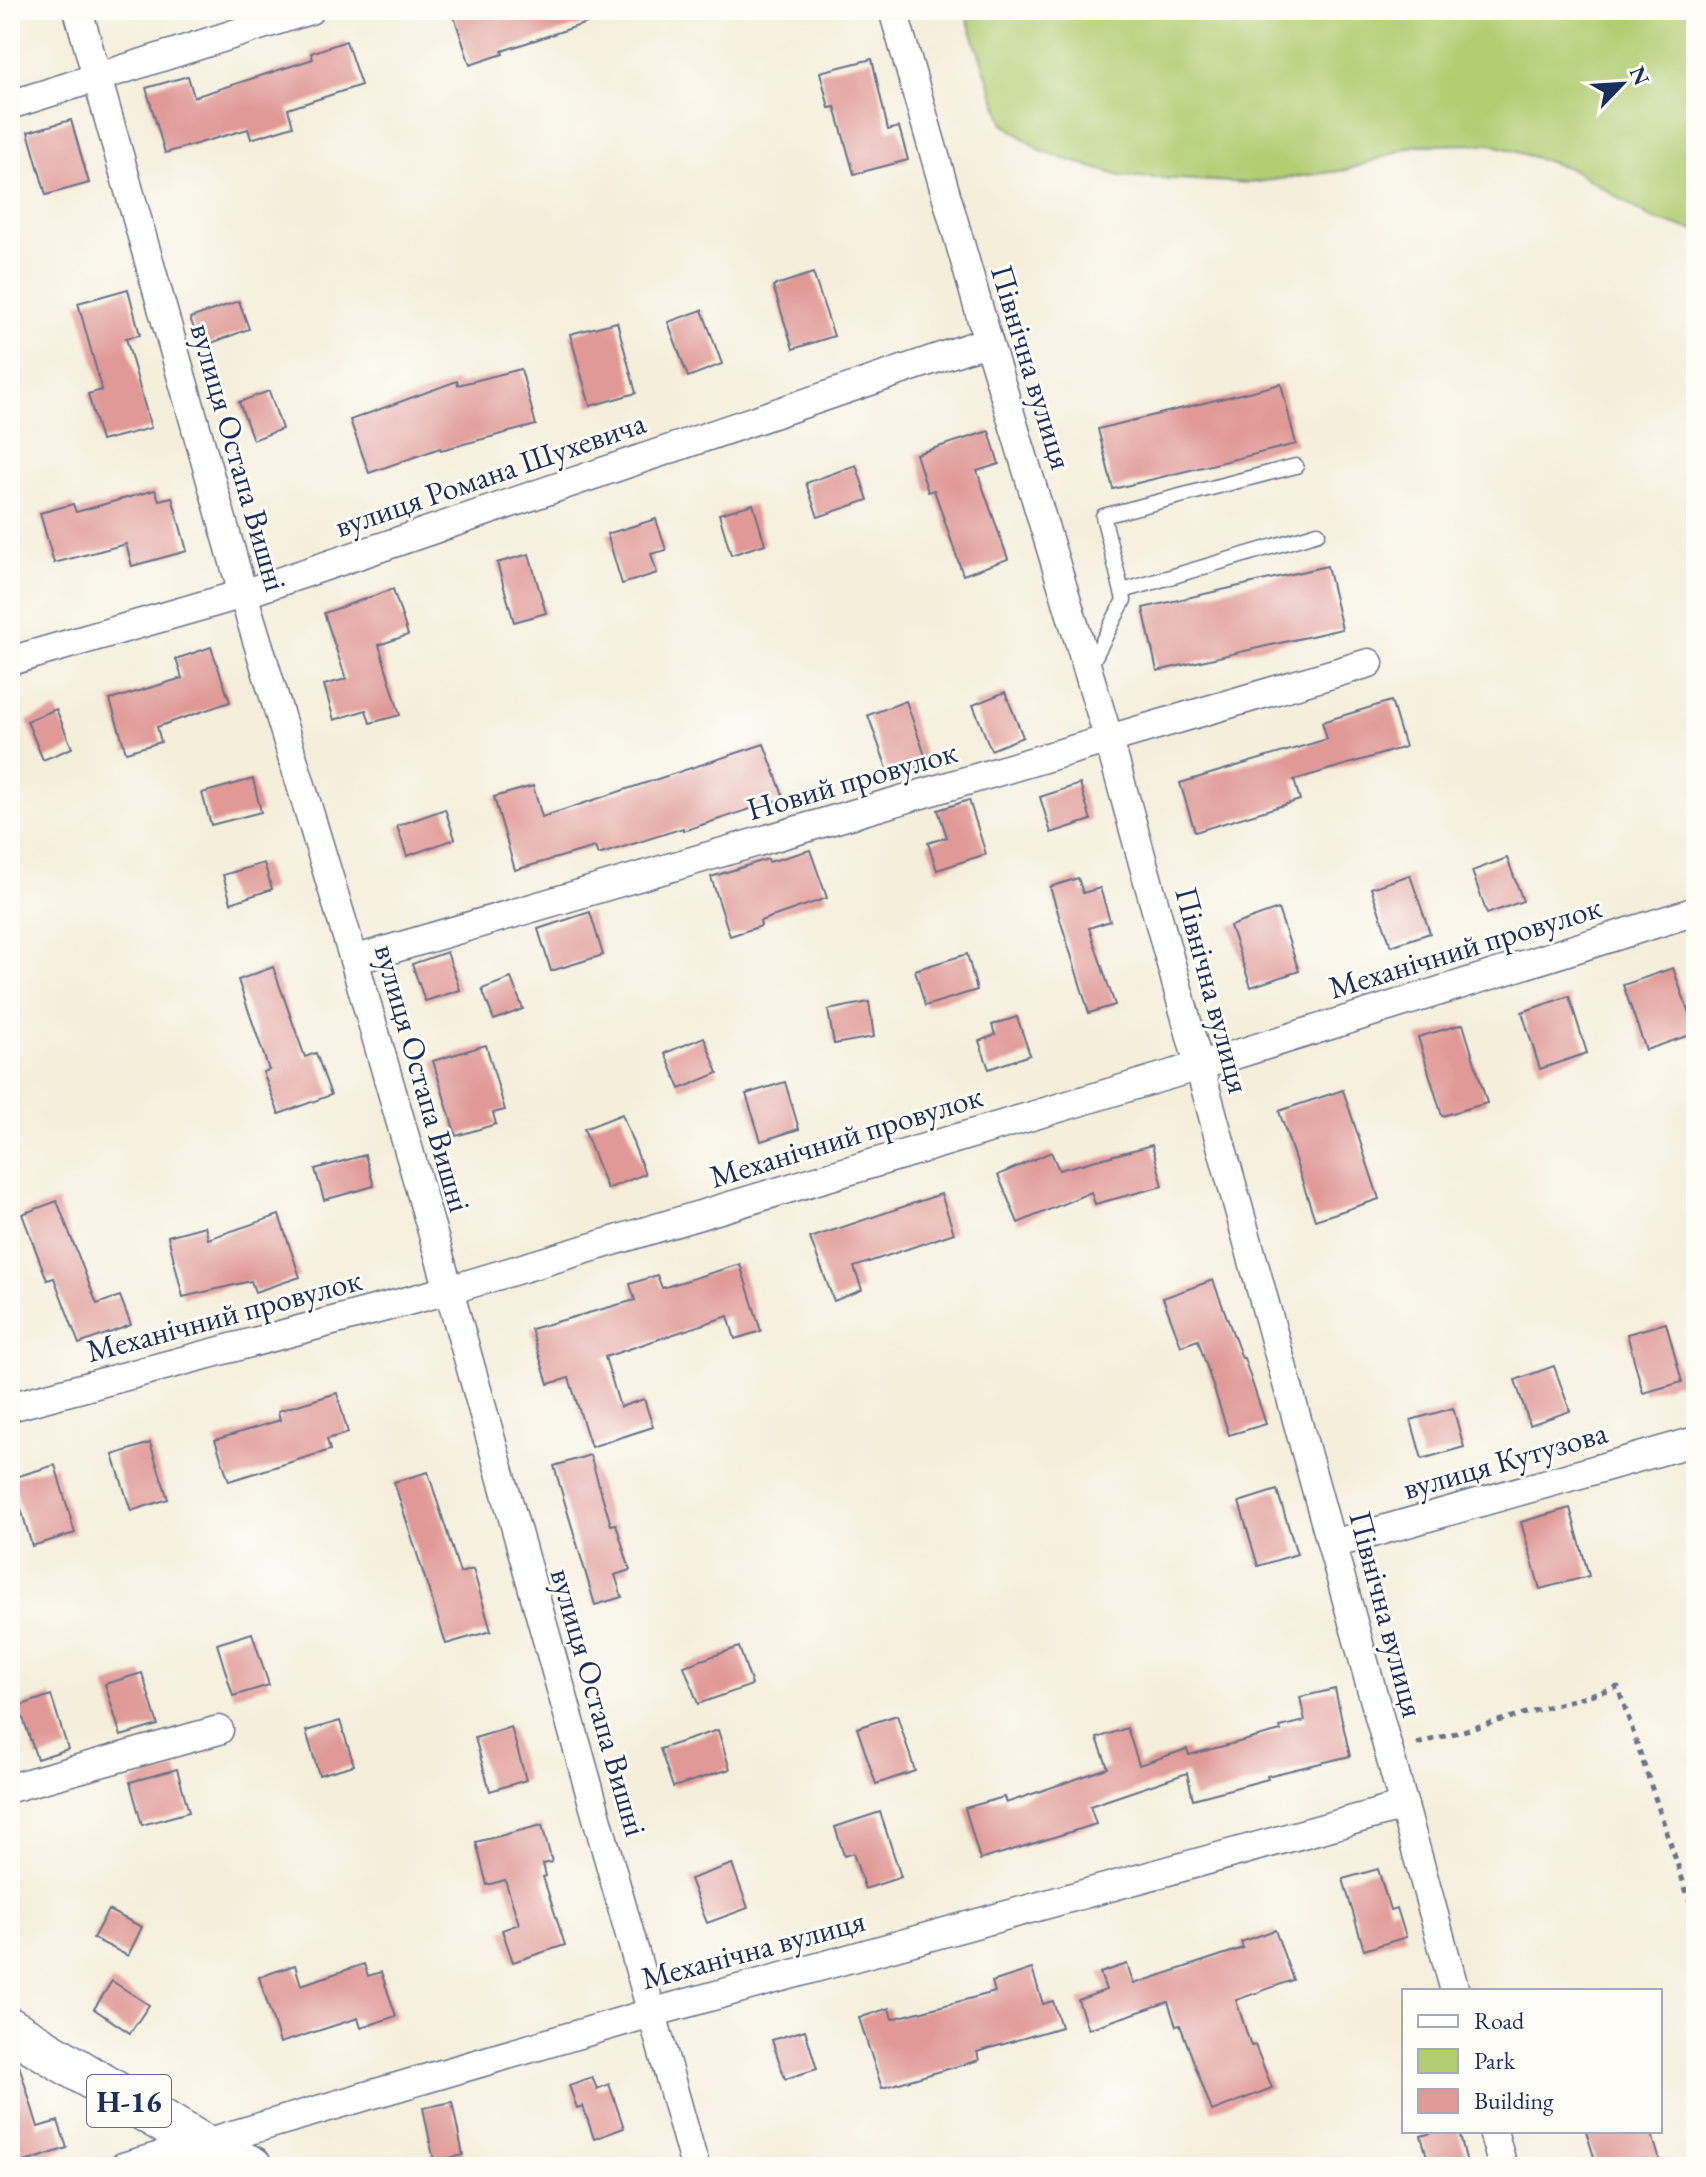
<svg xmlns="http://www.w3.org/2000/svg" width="1706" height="2177" font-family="'EB Garamond',serif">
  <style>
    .green { fill: #b2ce75; stroke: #667e6a; stroke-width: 2 }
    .building { fill: #e09996 }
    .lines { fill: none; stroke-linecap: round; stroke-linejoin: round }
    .lane-casing { stroke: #67728a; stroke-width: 17 }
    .street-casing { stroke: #67728a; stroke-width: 31 }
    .primary-casing { stroke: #67728a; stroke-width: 45 }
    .path { stroke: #67728a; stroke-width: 5; stroke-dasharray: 6 6; stroke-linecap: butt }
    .lane { stroke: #fff; stroke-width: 14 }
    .street { stroke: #fff; stroke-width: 28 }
    .primary { stroke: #fff; stroke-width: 42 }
    .labels { text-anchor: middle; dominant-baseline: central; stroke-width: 6; stroke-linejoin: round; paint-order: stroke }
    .shield { fill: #fdfcf7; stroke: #5f6c8c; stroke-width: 2 }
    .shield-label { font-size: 30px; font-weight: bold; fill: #1b2f5e }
    .street-label { font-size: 32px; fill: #1b2f5e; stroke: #fdfcf7 }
  </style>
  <rect width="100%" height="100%" fill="#fdfcf7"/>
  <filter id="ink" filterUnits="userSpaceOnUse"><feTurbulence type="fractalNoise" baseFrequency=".0125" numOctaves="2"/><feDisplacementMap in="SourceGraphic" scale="16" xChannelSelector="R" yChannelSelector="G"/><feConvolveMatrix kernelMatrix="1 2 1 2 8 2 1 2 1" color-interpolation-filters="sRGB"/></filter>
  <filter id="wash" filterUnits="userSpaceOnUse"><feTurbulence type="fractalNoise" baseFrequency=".006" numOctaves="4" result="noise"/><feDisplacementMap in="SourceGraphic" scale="32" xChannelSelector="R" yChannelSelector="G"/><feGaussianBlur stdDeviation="1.8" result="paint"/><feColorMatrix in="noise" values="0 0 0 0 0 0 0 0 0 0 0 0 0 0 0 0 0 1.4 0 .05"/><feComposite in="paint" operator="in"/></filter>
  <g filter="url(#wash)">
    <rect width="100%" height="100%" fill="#f5eedb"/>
    <!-- green -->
    <path class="green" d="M964 10H1696V230L1654 220 1572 169 1491 144 1416 145 1347 170 1250 183 1121 176 1043 152 1004 124Z"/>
    <g id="blocks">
      <!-- building -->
      <g class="building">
        <path d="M452 10H610L611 15 502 51 503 54 470 65Z"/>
        <path d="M346 41 361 85 288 109 293 126 251 139 248 129 165 153 146 88 188 76 194 97 313 59 311 53Z"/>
        <path d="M872 59 888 130 899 127 908 160 854 174 835 107 829 108 820 72Z"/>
        <path d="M71 120 89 183 46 195 28 132Z"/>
        <path d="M813 273 834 336 793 349 773 286Z"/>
        <path d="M128 289 140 335 126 338 151 428 101 441 88 394 102 390 78 303Z"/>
        <path d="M239 301 249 329 201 347 190 318Z"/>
        <path d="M702 310 722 364 688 377 668 322Z"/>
        <path d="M617 322 636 393 590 406 570 334Z"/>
        <path d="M521 369 536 425 441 450 440 448 369 473 350 420 457 381 458 385Z"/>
        <path d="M1281 384 1296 444 1113 489 1098 429Z"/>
        <path d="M269 391 282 429 253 440 239 402Z"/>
        <path d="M989 431 999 464 977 471 1008 559 963 575 934 490 928 492 916 454Z"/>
        <path d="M856 465 868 500 818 517 806 483Z"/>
        <path d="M155 490 159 500 172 497 187 551 132 566 126 544 54 563 40 513 73 504 76 512Z"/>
        <path d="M753 504 765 544 731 555 719 514Z"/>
        <path d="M656 519 666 550 651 554 657 573 622 584 607 534Z"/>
        <path d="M529 554 546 613 514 622 497 563Z"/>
        <path d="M1327 566 1342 629 1157 671 1143 608Z"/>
        <path d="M393 589 408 635 379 645 400 715 370 723 366 710 334 720 324 685 346 679 324 613Z"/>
        <path d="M211 647 230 702 157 727 161 742 126 752 110 700 182 678 176 659Z"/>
        <path d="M1005 692 1023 737 991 750 973 705Z"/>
        <path d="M906 701 928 764 890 777 868 715Z"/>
        <path d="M1391 701 1405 747 1294 780 1300 800 1195 832 1180 783 1327 739 1322 722Z"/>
        <path d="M56 709 72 748 43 760 27 721Z"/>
        <path d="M764 744 784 798 683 831V828L598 855 595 847 515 870 494 797 533 786 542 817Z"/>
        <path d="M253 779 261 812 211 825 202 793Z"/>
        <path d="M1080 784 1091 820 1051 833 1040 797Z"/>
        <path d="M969 800 986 854 937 870 928 843 947 837 938 810Z"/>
        <path d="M445 809 455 839 407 856 397 826Z"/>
        <path d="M810 850 827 898 760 921 761 926 730 936 711 877 768 859 769 862Z"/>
        <path d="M1507 858 1523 901 1487 914 1472 871Z"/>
        <path d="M264 863 272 889 231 903 223 875Z"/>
        <path d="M1410 875 1430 933 1391 946 1371 888Z"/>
        <path d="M1078 878 1083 893 1100 888 1110 921 1089 928 1115 1005 1089 1013 1050 887Z"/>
        <path d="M1278 909 1299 971 1251 987 1230 926Z"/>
        <path d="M590 912 603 955 551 971 538 929Z"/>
        <path d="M447 952 460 990 425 1001 412 964Z"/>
        <path d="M967 954 977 990 925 1006 915 970Z"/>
        <path d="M273 967 305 1057 316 1053 331 1095 279 1114 263 1072 269 1070 238 980Z"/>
        <path d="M1673 968 1696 1033 1646 1050 1623 985Z"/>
        <path d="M511 978 523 1009 494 1020 482 989Z"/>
        <path d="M1569 996 1587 1053 1540 1069 1522 1012Z"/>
        <path d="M869 1002 874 1037 834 1044 828 1010Z"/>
        <path d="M1017 1017 1030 1055 989 1069 979 1041 995 1035 992 1025Z"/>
        <path d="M1463 1024 1487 1103 1442 1116 1418 1037Z"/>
        <path d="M704 1037 718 1073 680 1089 665 1053Z"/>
        <path d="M486 1045 505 1110 493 1113 496 1124 456 1136 433 1061Z"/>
        <path d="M785 1082 799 1129 761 1141 746 1094Z"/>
        <path d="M1343 1090 1379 1199 1315 1220 1279 1111Z"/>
        <path d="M622 1114 645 1174 607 1189 584 1129Z"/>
        <path d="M1152 1145 1163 1186 1095 1204 1091 1192 1018 1223 998 1175 1051 1152 1059 1170Z"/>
        <path d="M365 1155 374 1186 324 1200 315 1169Z"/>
        <path d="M941 1194 954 1233 854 1267 862 1290 834 1301 810 1238Z"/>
        <path d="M57 1201 97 1304 120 1296 131 1325 79 1344 54 1278 47 1280 22 1214Z"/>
        <path d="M279 1215 300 1277 255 1292 251 1281 183 1297 168 1236 205 1226 208 1239Z"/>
        <path d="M740 1264 761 1331 735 1339 728 1316 605 1357 620 1407 644 1399 653 1427 591 1447 569 1378 548 1384 531 1329 635 1300 630 1284 657 1275 662 1288Z"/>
        <path d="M1213 1280 1242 1358H1244L1266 1424 1229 1435 1198 1340 1181 1346 1163 1298Z"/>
        <path d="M1666 1323 1682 1382 1643 1393 1627 1334Z"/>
        <path d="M1554 1366 1570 1411 1530 1425 1515 1380Z"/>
        <path d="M337 1393 348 1433 327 1439 330 1450 229 1481 215 1440 280 1420 278 1411Z"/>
        <path d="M1453 1408 1464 1447 1422 1459 1411 1420Z"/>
        <path d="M150 1443 168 1499 131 1511 113 1455Z"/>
        <path d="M590 1455 611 1525 616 1524 630 1570 615 1575 622 1597 595 1605 554 1466Z"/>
        <path d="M55 1465 75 1533 32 1546 12 1478Z"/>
        <path d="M428 1472 460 1573 473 1569 491 1631 446 1644 394 1482Z"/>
        <path d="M1277 1490 1297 1554 1258 1566 1239 1502Z"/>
        <path d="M1570 1508 1589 1576 1540 1589 1521 1522Z"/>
        <path d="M252 1633 269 1685 233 1696 217 1644Z"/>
        <path d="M739 1647 752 1685 698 1704 684 1666Z"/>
        <path d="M142 1673 158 1725 121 1736 105 1684Z"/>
        <path d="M1335 1689 1350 1756 1267 1776 1268 1779 1193 1799 1187 1773 1090 1806 1096 1824 980 1860 965 1808 1004 1797 1006 1803 1108 1768 1097 1738 1127 1728 1139 1765 1187 1749 1189 1755 1281 1731 1280 1727 1305 1721 1300 1697Z"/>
        <path d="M51 1695 68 1749 37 1759 19 1706Z"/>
        <path d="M897 1715 915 1771 876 1784 857 1728Z"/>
        <path d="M340 1721 354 1765 319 1775 306 1731Z"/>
        <path d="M511 1727 526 1780 490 1791 475 1738Z"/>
        <path d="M718 1730 730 1769 673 1787 660 1749Z"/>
        <path d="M177 1769 189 1812 142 1825 130 1782Z"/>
        <path d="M880 1812 901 1877 865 1889 853 1853 844 1856 835 1827Z"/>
        <path d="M542 1825 552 1862 543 1864 546 1876 543 1877 565 1945 513 1962 502 1930 519 1924 505 1880 487 1885 476 1842Z"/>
        <path d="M732 1864 748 1908 707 1923 690 1879Z"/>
        <path d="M1378 1869 1390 1910 1397 1908 1406 1937 1364 1950 1343 1879Z"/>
        <path d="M108 1910 142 1927 128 1956 93 1938Z"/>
        <path d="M1275 1930 1293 1980 1236 2000 1251 2046 1255 2045 1272 2088 1212 2111 1180 2025 1176 2026 1168 2002 1088 2029 1078 2000 1106 1990 1100 1973 1127 1964 1134 1984 1243 1948 1241 1942Z"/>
        <path d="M364 1964 368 1976 381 1972 396 2016 361 2028 358 2018 280 2043 259 1977 295 1965 301 1985Z"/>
        <path d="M1032 1969 1043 2004 1053 2001 1061 2027 977 2052 979 2060 882 2088 859 2018 889 2008 892 2019 995 1992 992 1982Z"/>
        <path d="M112 1981 149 2005 130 2033 94 2009Z"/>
        <path d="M805 2030 817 2069 785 2079 772 2040Z"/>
        <path d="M10 2057 18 2062 38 2127 58 2121 67 2148 10 2167Z"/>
        <path d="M592 2077 597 2089 609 2084 624 2128 594 2139 583 2106 577 2108 569 2085Z"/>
        <path d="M452 2102 463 2155 434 2161 423 2108Z"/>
        <path d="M1438 2131H1459L1468 2167H1430L1421 2136Z"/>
        <path d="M1586 2131H1651L1662 2167H1597Z"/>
      </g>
    </g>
  </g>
  <g filter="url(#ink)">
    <use href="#blocks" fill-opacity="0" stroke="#67728a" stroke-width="2"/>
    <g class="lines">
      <!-- lane casing -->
      <g class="lane-casing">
        <g id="lane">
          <path d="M1123 591 1318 533"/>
          <path d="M1089 668 1124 600 1103 516 1296 466"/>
        </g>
      </g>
      <!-- street casing -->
      <g class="street-casing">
        <g id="street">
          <path d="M78 10 243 594 354 960 449 1290 695 2167"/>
          <path d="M893 10 988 341 1109 740 1455 1991"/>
          <path d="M10 105 310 10"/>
          <path d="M10 661 243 594 988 341"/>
          <path d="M354 960 1369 663"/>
          <path d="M10 1407 449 1290 1199 1066 1696 911"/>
          <path d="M1333 1544 1696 1441"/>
          <path d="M10 1788 219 1730"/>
          <path d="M1493 2131 1503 2167"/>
          <path d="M123 2167 651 2013 1404 1806"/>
        </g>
      </g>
      <!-- primary casing -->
      <g class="primary-casing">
        <path id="primary" d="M10 2029 199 2143 251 2167"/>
      </g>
      <!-- path -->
      <path class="path" d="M1417 1744 1618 1687 1696 1920"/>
      <!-- lane -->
      <use href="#lane" class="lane"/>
      <!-- street -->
      <use href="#street" class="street"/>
      <!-- primary -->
      <use href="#primary" class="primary"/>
    </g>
  </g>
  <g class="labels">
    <!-- shield labels -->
    <rect class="shield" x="87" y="2075" width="84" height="52" rx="6"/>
    <g class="shield-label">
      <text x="129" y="2101">Н-16</text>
    </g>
    <!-- street labels -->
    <g class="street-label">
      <text transform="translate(1032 367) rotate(73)">Північна вулиця</text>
      <text transform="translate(239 457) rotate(74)">вулиця Остапа Вишні</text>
      <text transform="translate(490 474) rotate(-19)">вулиця Романа Шухевича</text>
      <text transform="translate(852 780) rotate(-16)">Новий провулок</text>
      <text transform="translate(1465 947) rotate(-17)">Механічний провулок</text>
      <text transform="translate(1213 990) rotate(75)">Північна вулиця</text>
      <text transform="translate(423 1078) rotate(74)">вулиця Остапа Вишні</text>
      <text transform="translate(846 1136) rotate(-17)">Механічний провулок</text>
      <text transform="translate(224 1315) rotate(-15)">Механічний провулок</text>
      <text transform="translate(1505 1460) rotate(-16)">вулиця Кутузова</text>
      <text transform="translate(1387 1614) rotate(75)">Північна вулиця</text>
      <text transform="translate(599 1702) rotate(74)">вулиця Остапа Вишні</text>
      <text transform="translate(753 1949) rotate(-15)">Механічна вулиця</text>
    </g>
  </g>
  <!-- margin -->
  <rect width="1706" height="2177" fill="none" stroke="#fdfcf7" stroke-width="40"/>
  <!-- legend -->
  <rect x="1402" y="1989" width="260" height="144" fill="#fdfcf7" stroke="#a3aaba" stroke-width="2"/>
  <rect x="1418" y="2015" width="40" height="12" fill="#ffffff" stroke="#a3aaba" stroke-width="2"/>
  <text x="1474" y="2029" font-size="24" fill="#1b2f5e">Road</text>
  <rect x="1418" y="2049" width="40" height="24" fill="#b2ce75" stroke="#a3aaba" stroke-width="2"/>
  <text x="1474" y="2069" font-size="24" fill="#1b2f5e">Park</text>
  <rect x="1418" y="2089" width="40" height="24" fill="#e09996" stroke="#a3aaba" stroke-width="2"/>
  <text x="1474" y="2109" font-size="24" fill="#1b2f5e">Building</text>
  <!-- north arrow -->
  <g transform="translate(1622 84) rotate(65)" stroke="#fdfcf7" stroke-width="6" paint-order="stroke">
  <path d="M0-6L14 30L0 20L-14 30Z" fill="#1b2f5e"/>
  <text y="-12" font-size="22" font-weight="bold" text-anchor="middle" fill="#1b2f5e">N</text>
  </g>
</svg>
